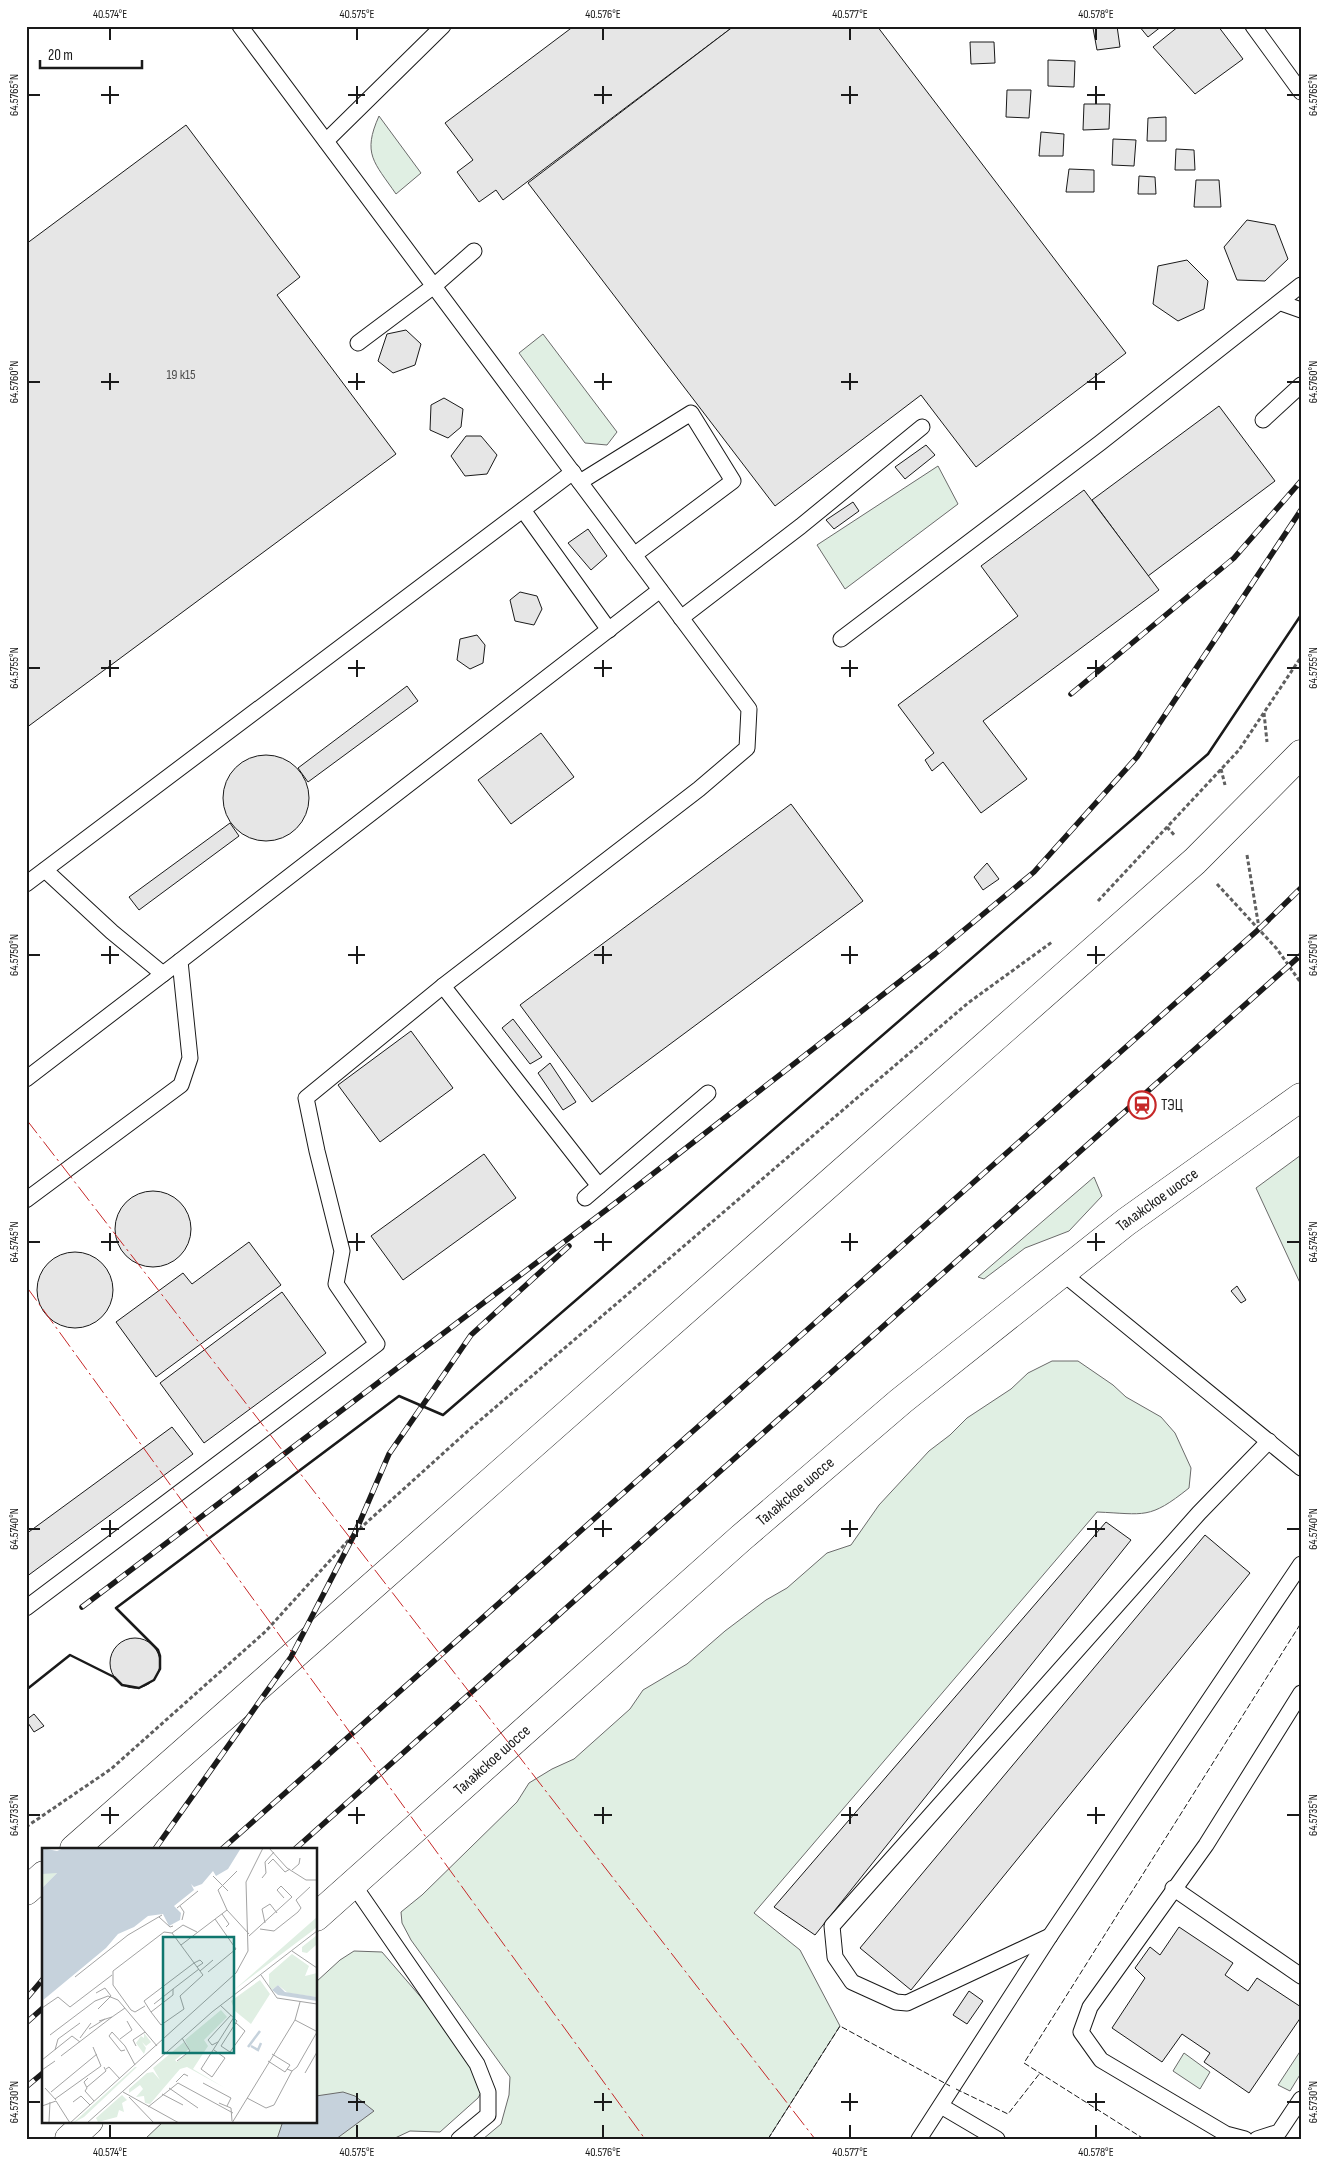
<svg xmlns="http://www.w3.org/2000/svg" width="1327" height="2165" font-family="'Sofia Sans Condensed',sans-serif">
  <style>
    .green { fill: #e0efe3; stroke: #6a6a6a }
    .water { fill: #c6d2dc; stroke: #6a6a6a }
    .building { fill: #e6e6e6; stroke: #1a1a1a }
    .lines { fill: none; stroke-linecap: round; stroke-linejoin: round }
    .service-casing { stroke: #1a1a1a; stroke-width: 17 }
    .minor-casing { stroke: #1a1a1a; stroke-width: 29 }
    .primary-casing { stroke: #1a1a1a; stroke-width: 29 }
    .path { stroke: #5f5f5f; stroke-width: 3; stroke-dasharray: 4 2.5; stroke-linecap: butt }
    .service { stroke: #fff; stroke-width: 15 }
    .minor { stroke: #fff; stroke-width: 28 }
    .primary { stroke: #fff; stroke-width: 28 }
    .rail-casing { stroke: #1a1a1a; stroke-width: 5.5 }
    .rail { stroke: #fff; stroke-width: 4; stroke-dasharray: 11; stroke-linecap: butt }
    .fence { stroke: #1a1a1a; stroke-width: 1; stroke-dasharray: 6 2.5; stroke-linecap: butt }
    .wall { stroke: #1a1a1a; stroke-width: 2.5 }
    .power { stroke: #c62828; stroke-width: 1; stroke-dasharray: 18 4 2.5 4; stroke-linecap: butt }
    .ticks { fill: none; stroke: #1a1a1a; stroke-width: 2 }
    .labels { text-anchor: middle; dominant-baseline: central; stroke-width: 4; stroke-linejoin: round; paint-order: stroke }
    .number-label { font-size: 14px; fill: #4d4d4d }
    .poi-label { font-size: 16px; fill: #1a1a1a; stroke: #fff; text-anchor: start }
    .street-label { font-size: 16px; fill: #1a1a1a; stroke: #fff }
    .inset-river { fill: none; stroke: #c6d2dc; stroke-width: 2.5 }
    .inset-road { fill: none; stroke: #a3a3a3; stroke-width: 1 }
    .view { fill: #0f766e; fill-opacity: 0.15; stroke: #0f766e; stroke-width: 2.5 }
    .inset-edge { fill: none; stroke: #1a1a1a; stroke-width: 2.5 }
    .neatline { fill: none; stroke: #1a1a1a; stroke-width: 2 }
    .ticks-label { font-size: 12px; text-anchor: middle; fill: #1a1a1a }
  </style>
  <rect width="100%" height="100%" fill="#fff"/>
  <!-- green -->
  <g class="green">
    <path d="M379 116 421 173 396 194C374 162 362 154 379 116Z"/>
    <path d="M543 334 617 432 607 445 585 443 519 353Z"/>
    <path d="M938 466 958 504 845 589 817 545Z"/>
    <path d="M1301 1155V1285L1256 1188Z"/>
    <path d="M1094 1177 1102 1196 1069 1231 1025 1248 984 1279 978 1277Z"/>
    <path d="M1052 1361H1078L1113 1385 1126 1397 1161 1417 1175 1433 1191 1468 1189 1488C1149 1520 1145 1514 1097 1512L754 1913 800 1950 840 2026 768 2139H483L501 2124 509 2095 510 2077 411 1940 402 1923 401 1912 422 1895 517 1802 529 1783 552 1769 574 1759 630 1709 643 1690 687 1664 725 1631 766 1600 787 1588 827 1553 851 1545 879 1505 929 1451 950 1435 967 1418 1011 1389 1028 1373Z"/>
    <path d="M354 1951 382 1952 481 2067 482 2091 478 2098 440 2132 410 2131 393 2139H145L164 2121H316V1982L340 1960Z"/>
    <path d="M1301 2050V2073L1290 2091 1278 2085Z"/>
    <path d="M1184 2053 1210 2072 1200 2089 1173 2071Z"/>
  </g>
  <!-- water -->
  <path class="water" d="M343 2092 355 2096 374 2111 336 2139H277L283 2121H316V2096Z"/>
  <!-- building -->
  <g class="building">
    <path d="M574 26H734L503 200 496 190 479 202 457 172 473 160 445 123Z"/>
    <path d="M734 26H877L1126 353 976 467 921 395 775 506 528 183Z"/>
    <path d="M1117 26 1120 47 1097 50 1093 28Z"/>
    <path d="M1139 26H1162L1148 37Z"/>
    <path d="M1179 26H1218L1243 59 1195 94 1153 47Z"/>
    <path d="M970 42H994L995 63 971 64Z"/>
    <path d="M1048 60 1075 61 1074 87 1048 86Z"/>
    <path d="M1007 90H1031L1029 118 1006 117Z"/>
    <path d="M1084 104H1110L1109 129 1083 130Z"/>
    <path d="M1166 117V141H1147L1148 118Z"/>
    <path d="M186 125 300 277 277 295 396 454 26 728V244Z"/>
    <path d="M1041 132 1064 134 1063 156H1039Z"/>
    <path d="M1113 139 1136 140 1134 166 1112 165Z"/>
    <path d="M1176 149 1194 150 1195 170H1175Z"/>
    <path d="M1069 169 1094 170V192H1066Z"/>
    <path d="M1139 176 1155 177 1156 194H1138Z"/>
    <path d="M1196 180H1219L1221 207H1194Z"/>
    <path d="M1247 220 1275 225 1288 259 1265 281 1237 280 1224 247Z"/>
    <path d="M1187 260 1208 281 1204 309 1178 321 1153 304 1158 266Z"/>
    <path d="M406 330 421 344 415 365 393 373 378 361 387 334Z"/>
    <path d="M444 398 463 409 461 427 448 438 430 430 431 405Z"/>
    <path d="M1219 406 1275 481 1148 576 1092 500Z"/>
    <path d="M466 436H481L497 455 487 474 465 476 451 456Z"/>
    <path d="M926 445 935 455 905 479 895 467Z"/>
    <path d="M1084 490 1159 590 983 721 1027 779 981 813 943 762 932 771 925 760 934 753 898 705 1018 616 981 566Z"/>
    <path d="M853 502 859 511 834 529 826 520Z"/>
    <path d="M588 529 607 556 591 570 568 543Z"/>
    <path d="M520 592 537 596 542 609 534 625 515 621 510 600Z"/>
    <path d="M477 635 485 645 483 663 470 669 457 660 460 639Z"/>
    <path d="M407 686 418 701 308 782 298 768Z"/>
    <path d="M541 733 574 777 511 824 478 780Z"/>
    <circle cx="266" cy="798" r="43"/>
    <path d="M791 804 863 901 592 1102 520 1005Z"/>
    <path d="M230 823 239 836 139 910 129 897Z"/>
    <path d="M987 863 999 879 983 890 974 877Z"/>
    <path d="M513 1019 542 1057 530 1064 502 1028Z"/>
    <path d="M411 1031 453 1088 380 1142 338 1085Z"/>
    <path d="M550 1063 576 1102 563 1110 538 1073Z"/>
    <path d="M484 1154 516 1198 403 1280 371 1236Z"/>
    <circle cx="153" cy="1229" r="38"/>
    <path d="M249 1242 281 1285 156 1377 116 1322 183 1273 192 1284Z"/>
    <circle cx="75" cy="1290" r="38"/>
    <path d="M1237 1286 1246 1300 1241 1303 1231 1291Z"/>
    <path d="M282 1292 326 1353 204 1443 160 1383Z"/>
    <path d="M172 1427 193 1454 26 1577V1534Z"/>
    <path d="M1106 1522 1131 1540 815 1935 774 1907Z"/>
    <path d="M1205 1535 1250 1573 911 1990 860 1948Z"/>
    <circle cx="135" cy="1663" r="25"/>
    <path d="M34 1714 44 1726 34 1732 26 1720Z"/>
    <path d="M1179 1927 1233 1963 1225 1975 1248 1991 1257 1978 1301 2007V2017L1249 2093 1204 2062 1210 2053 1182 2034 1162 2062 1112 2028 1145 1978 1135 1968 1150 1947 1160 1955Z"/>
    <path d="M969 1991 983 2001 967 2024 953 2015Z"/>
  </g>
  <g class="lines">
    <!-- service casing -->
    <g class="service-casing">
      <g id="service">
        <path d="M1253 26 1301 92"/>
        <path d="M326 141 443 26"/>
        <path d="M1284 304 1301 310"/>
        <path d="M358 343 434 286 474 251"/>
        <path d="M1263 420 1301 385"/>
        <path d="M580 482 691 413 733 481 634 555"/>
        <path d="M523 510 609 630"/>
        <path d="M681 618 801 526 922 427"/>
        <path d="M841 639 1100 443 1301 285"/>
        <path d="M45 870 112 932 163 974"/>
        <path d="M26 884 573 472"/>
        <path d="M443 986 599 1186"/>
        <path d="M26 1079 180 961"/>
        <path d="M585 1198 708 1093"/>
        <path d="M26 1200 181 1085 190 1058 180 961 660 590"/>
        <path d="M1061 1272 1301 1468"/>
        <path d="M26 1608 377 1344 336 1284 342 1251 317 1151 306 1098 443 986 699 789 747 748 749 709 240 26"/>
        <path d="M353 1884 477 2064 488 2092V2115L459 2139"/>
        <path d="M1173 1888 1301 1976"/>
        <path d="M1050 1936 907 2003 896 2002 852 1982 835 1957 832 1926 1199 1513 1269 1441"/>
        <path d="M941 2106 997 2139"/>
        <path d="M919 2139 1050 1936 1301 1564"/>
        <path d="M1245 2139 1226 2134 1101 2060 1081 2032 1090 2007 1206 1845 1301 1693"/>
        <path d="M1257 2139 1279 2132 1301 2099"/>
      </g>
    </g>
    <!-- minor casing -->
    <g class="minor-casing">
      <g id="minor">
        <path d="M74 1849 1195 861 1301 754"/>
        <path d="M26 1891 44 1875"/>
      </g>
    </g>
    <!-- primary casing -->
    <g class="primary-casing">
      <g id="primary">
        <path id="s1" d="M316 1917 741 1538 901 1401 1126 1222 1301 1097"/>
        <path d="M69 2139 89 2121"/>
      </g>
    </g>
    <!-- path -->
    <g class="path">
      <path d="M1264 713 1267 742"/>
      <path d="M1221 769 1225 785"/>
      <path d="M1167 827 1175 836"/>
      <path d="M1247 855 1259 928"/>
      <path d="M1217 884 1277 949 1301 983"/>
      <path d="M1098 901 1239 750 1301 657"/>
      <path d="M26 1827 111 1769 266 1631 355 1533 470 1429 968 1003 1052 942"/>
    </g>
    <!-- service -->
    <use href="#service" class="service"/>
    <!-- minor -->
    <use href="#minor" class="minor"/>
    <!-- primary -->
    <use href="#primary" class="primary"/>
    <!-- rail casing -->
    <g class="rail-casing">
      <g id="rail">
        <path d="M1071 694 1234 558 1301 481"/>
        <path d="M82 1607 618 1201 935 954 1034 872 1137 757 1301 510"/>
        <path d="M155 1849 291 1657 355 1533 389 1454 471 1335 569 1246"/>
        <path d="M222 1849 1259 929 1301 888"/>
        <path d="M295 1849 1301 955"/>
        <path d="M26 1999 44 1978"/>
        <path d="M26 2023 44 2007"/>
        <path d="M26 2087 44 2072"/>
      </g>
    </g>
    <!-- rail -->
    <use href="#rail" class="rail"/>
    <!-- fence -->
    <g class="fence">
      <path d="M956 2089 1008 2114 1040 2073"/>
      <path d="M768 2139 840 2026 950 2086"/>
      <path d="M1144 2139 1024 2063 1301 1623"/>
    </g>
    <!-- wall -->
    <path class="wall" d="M26 1690 70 1655 114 1677 122 1685 139 1688 154 1680 160 1669V1656L158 1650 116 1608 399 1396 443 1415 1208 754 1301 615"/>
    <!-- power -->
    <g class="power">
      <path d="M26 1119 815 2139"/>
      <path d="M26 1286 645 2139"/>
    </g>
  </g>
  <!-- ticks -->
  <path class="ticks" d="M110 28V40M357 28V40M603 28V40M850 28V40M1096 28V40M110 86V104M357 86V104M603 86V104M850 86V104M1096 86V104M28 95H40M101 95H119M348 95H365M594 95H612M841 95H858M1087 95H1105M1287 95H1300M110 373V390M357 373V390M603 373V390M850 373V390M1096 373V390M28 382H40M101 382H119M348 382H365M594 382H612M841 382H858M1087 382H1105M1287 382H1300M110 660V677M357 660V677M603 660V677M850 660V677M1096 660V677M28 668H40M101 668H119M348 668H365M594 668H612M841 668H858M1087 668H1105M1287 668H1300M110 946V964M357 946V964M603 946V964M850 946V964M1096 946V964M28 955H40M101 955H119M348 955H365M594 955H612M841 955H858M1087 955H1105M1287 955H1300M110 1233V1251M357 1233V1251M603 1233V1251M850 1233V1251M1096 1233V1251M28 1242H40M101 1242H119M348 1242H365M594 1242H612M841 1242H858M1087 1242H1105M1287 1242H1300M110 1520V1537M357 1520V1537M603 1520V1537M850 1520V1537M1096 1520V1537M28 1529H40M101 1529H119M348 1529H365M594 1529H612M841 1529H858M1087 1529H1105M1287 1529H1300M110 1807V1824M357 1807V1824M603 1807V1824M850 1807V1824M1096 1807V1824M28 1815H40M101 1815H119M348 1815H365M594 1815H612M841 1815H858M1087 1815H1105M1287 1815H1300M357 2093V2111M603 2093V2111M850 2093V2111M1096 2093V2111M28 2102H40M348 2102H365M594 2102H612M841 2102H858M1087 2102H1105M1287 2102H1300M110 2125V2138M357 2125V2138M603 2125V2138M850 2125V2138M1096 2125V2138"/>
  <!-- icons -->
  <defs>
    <g id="station-ring" transform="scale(1.4375)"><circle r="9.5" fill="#fff" stroke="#c62828" stroke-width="1.5"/><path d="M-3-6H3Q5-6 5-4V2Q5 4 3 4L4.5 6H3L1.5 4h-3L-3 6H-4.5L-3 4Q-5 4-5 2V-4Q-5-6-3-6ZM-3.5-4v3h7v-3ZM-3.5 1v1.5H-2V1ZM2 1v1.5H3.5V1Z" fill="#c62828"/></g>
  </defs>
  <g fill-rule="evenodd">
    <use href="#station-ring" x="1142" y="1105"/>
  </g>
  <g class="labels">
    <!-- number labels -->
    <g class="number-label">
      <text x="181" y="374">19 к15</text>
    </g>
    <!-- poi labels -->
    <g class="poi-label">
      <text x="1161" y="1105">ТЭЦ</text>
    </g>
    <!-- street labels -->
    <g class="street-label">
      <text stroke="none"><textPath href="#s1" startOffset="1106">Талажское шоссе</textPath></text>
      <text stroke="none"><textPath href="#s1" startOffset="641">Талажское шоссе</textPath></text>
      <text stroke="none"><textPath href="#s1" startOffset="236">Талажское шоссе</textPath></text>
    </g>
  </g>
  <!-- overview -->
  <g transform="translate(42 1848)">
    <rect width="275" height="275" fill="#fff"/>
    <path d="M5 24H16L0 40V26ZM275 69V79L270 83 192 142ZM275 87 274 97 265 105 260 104V99ZM250 106 267 118 263 128 275 125V149L246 145 236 137 230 142 227 138V126ZM218 132 228 146 209 176 193 163 189 153ZM179 162 185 169 162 192 166 198 151 221 183 240 145 219 138 221 108 256 103 255 102 248 94 249 101 241 98 237 87 245V241L105 225 111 224 118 232 111 220 142 194 147 201 133 212 135 214 148 203 143 192ZM102 185 109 194 104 198 100 194 104 200 102 206 94 195 99 188 102 190ZM95 219 42 269 31 275 93 219ZM80 247 85 252 80 255 82 264 77 262 75 269 56 274 54 270Z" fill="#e0efe3"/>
    <path d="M0 0 15 3 22 0H199L186 21 174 28 171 23 160 36 152 39 149 36 152 42 132 58 139 65 138 72 127 78 121 66 106 68 92 79 76 86 64 100 0 153V40L15 25 0 26ZM236 137 243 144 275 149V153L236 147 230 142Z" fill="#c6d2dc"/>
    <path class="inset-river" d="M209 198 216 202 219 195M206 199 218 183"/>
    <path class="inset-road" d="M227 0 245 20 264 32H275M226 16 231 11 243 24 248 21M250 22 257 16 258 10M171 28 186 43M220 30 224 25 223 14 232 4M138 58 142 64 140 72M135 60 156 43M185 62 176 42 195 23M180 66 187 76 184 79M117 69 128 79 131 78M223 75 220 61 228 56 235 65M218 81 232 83 256 64 259 60 254 52 268 39M130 85 141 77 155 84M207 88 250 49 239 38 235 42 242 50M139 97 185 62 207 86M250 103 275 120M152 115 158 112 161 115 155 119M158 123 171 112M166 124 194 101 173 71M219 127 235 150 275 156M33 129 86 87 120 67M54 145 63 140 69 148 56 161M112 156 131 141M178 157 195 173 179 198 188 204 203 183 194 175M103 158 93 164 89 162 71 137V123L122 84 130 85 158 123 161 127 138 148 142 161 119 177 109 164 131 147V141L157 121M0 160 16 149 28 159 70 127M109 164 102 153 152 115M253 172 274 183M57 173 70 169 83 160M47 181 63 171M8 187 53 153 66 148 76 152 115 198M38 190 49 175M78 191 90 182 85 173M176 194 170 197 166 192 189 167M94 198 91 192 103 184M13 202 16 191 38 175M83 202 79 203 67 188 70 184 83 198 93 217M172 202 183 210 170 229 159 221 192 169M19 208 70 169M0 212 30 188 38 194M135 213 148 203 140 190M226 213 243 224 248 217 230 206M64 221 67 219 78 231M245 221 250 223 255 219 275 184M0 222 13 213M263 225 275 204M46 230 42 234 45 240 43 243 52 253M134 234 142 226 146 228M161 235 189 250 185 258M45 239 64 223 62 219M3 240 14 252M127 240 156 260M9 244 55 206M81 244 137 275M120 246 141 257M87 249 112 275M205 250 224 260 232 257 250 223M13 251 59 218 51 199M31 254 39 248 48 257M177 255 189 260 190 273M0 258 14 253 28 275M106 259 136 235 191 265M7 274 8 254M28 275 194 125 206 103 204 34 221 0M45 275 170 164 275 83M190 275 253 172 258 154"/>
    <path class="view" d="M121 89H192V205H121Z"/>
    <rect width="275" height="275" class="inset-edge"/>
  </g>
  <!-- border -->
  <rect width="1327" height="2165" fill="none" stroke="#ffffff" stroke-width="55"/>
  <!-- scale -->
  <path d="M40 60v8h102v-8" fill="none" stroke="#1a1a1a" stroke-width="2.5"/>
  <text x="48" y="60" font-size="15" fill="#1a1a1a" stroke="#ffffff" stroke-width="4" paint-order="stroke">20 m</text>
  <rect x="28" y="28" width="1272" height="2110" class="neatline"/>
  <g class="ticks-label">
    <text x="110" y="18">40.574°E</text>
    <text x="357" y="18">40.575°E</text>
    <text x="603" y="18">40.576°E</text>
    <text x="850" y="18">40.577°E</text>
    <text x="1096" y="18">40.578°E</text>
    <text transform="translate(14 95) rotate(-90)" y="4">64.5765°N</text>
    <text transform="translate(1313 95) rotate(-90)" y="4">64.5765°N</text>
    <text transform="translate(14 382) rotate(-90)" y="4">64.5760°N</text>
    <text transform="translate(1313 382) rotate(-90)" y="4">64.5760°N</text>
    <text transform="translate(14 668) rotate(-90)" y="4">64.5755°N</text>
    <text transform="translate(1313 668) rotate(-90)" y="4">64.5755°N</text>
    <text transform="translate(14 955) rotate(-90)" y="4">64.5750°N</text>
    <text transform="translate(1313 955) rotate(-90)" y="4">64.5750°N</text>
    <text transform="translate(14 1242) rotate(-90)" y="4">64.5745°N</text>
    <text transform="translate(1313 1242) rotate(-90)" y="4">64.5745°N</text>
    <text transform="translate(14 1529) rotate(-90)" y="4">64.5740°N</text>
    <text transform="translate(1313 1529) rotate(-90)" y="4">64.5740°N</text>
    <text transform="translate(14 1815) rotate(-90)" y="4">64.5735°N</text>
    <text transform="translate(1313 1815) rotate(-90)" y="4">64.5735°N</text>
    <text transform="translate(14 2102) rotate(-90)" y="4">64.5730°N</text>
    <text transform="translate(1313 2102) rotate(-90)" y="4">64.5730°N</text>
    <text x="110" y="2156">40.574°E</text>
    <text x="357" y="2156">40.575°E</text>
    <text x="603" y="2156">40.576°E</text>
    <text x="850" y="2156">40.577°E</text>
    <text x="1096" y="2156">40.578°E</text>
  </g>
</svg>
